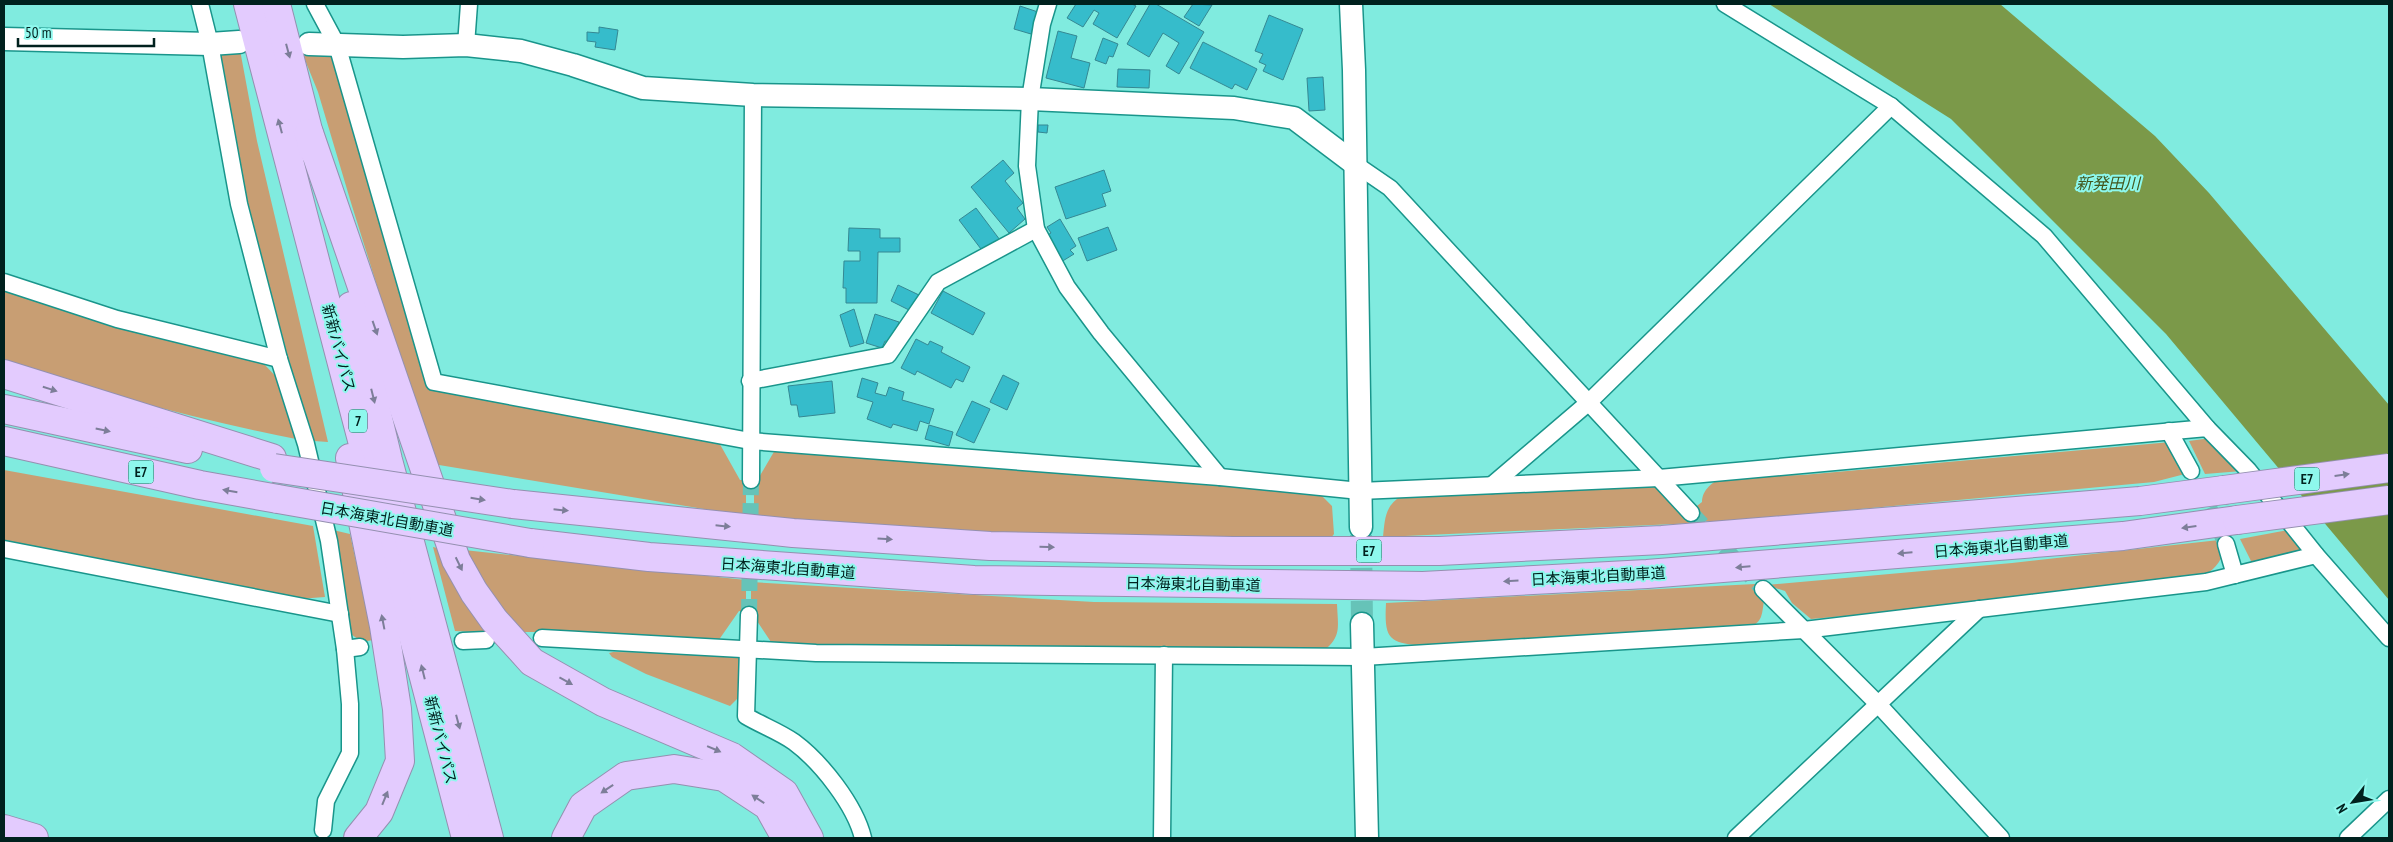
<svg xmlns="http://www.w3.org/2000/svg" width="2393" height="842" font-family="'PT Sans Narrow','Noto Sans JP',sans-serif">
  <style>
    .green { fill: #c89e73 }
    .water { fill: #7b9949 }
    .building { fill: #36bccb; stroke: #358893 }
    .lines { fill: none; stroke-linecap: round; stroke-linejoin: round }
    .street-tunnel { stroke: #66c3b8; stroke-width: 16; stroke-dasharray: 16 8; stroke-linecap: butt }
    .secondary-tunnel { stroke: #66c3b8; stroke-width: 22; stroke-dasharray: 22 11; stroke-linecap: butt }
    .street-casing { stroke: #19958b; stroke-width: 19 }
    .secondary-casing { stroke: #19958b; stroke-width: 25 }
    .highway-casing { stroke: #9490b0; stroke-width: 30 }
    .street { stroke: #fff; stroke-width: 16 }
    .secondary { stroke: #fff; stroke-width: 22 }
    .highway { stroke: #e3cbfe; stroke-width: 28 }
    .highway-bridge-casing { stroke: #9490b0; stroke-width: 30; stroke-linecap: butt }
    .highway-bridge { stroke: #e3cbfe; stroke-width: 28 }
    .oneway { fill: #7d7e99 }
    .labels { text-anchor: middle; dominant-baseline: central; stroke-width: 4; stroke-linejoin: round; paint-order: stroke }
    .shield { fill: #8ef8ed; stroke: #2b625c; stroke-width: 1 }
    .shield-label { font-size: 14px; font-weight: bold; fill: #00211e }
    .street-label { font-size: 15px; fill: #00211e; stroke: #8ef8ed }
    .water-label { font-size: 16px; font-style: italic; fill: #43571e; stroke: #8ef8ed }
  </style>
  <rect width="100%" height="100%" fill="#80ebdf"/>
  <!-- green -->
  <g class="green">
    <path d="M223 47 240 50 257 141 328 442 314 441 253 250 216 57Z"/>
    <path d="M330 51 430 389 717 439 740 480H746V516L433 464 352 206 318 92 303 55Z"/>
    <path d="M4 291 264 364 282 383 301 440C199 420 103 394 4 362Z"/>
    <path d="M2211 438 2242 471 2205 474 2189 441Z"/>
    <path d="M2171 442 2185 474 2154 482 1719 522 1703 521 1693 509 1702 502C1702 490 1713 481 1724 477L1803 475Z"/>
    <path d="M775 450 1180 478 1321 495 1332 506 1334 534 1331 538C1138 537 945 539 754 515V479H758Z"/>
    <path d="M4 470 313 526 325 597 298 599 4 540Z"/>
    <path d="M1660 487 1679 512 1686 510 1697 523 1383 537C1385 518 1385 505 1403 495Z"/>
    <path d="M2293 529 2303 550 2254 567 2240 539Z"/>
    <path d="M333 530 350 534 373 640 362 642 348 632Z"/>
    <path d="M2219 540 2225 549C2220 563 2214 571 2200 577L1944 607 1811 619 1792 603 1785 591 1766 585 2012 563Z"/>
    <path d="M433 547 441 549 490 633 455 631Z"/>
    <path d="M464 550 746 580V612L739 611 716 644 549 632H520L510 625Z"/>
    <path d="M751 582 1094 602 1337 604C1338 629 1342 637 1321 653L773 645 757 621V611L751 612Z"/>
    <path d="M1755 584 1768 597 1764 601C1762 612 1763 624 1749 626L1424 646C1389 643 1384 640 1386 603Z"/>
    <path d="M613 652 735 654 739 659 740 696 730 706 646 674 612 657 609 653Z"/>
  </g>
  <!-- water -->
  <path class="water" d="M1769 4H2000L2155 136 2209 193 2389 405V600L2166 334 1951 119Z"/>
  <!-- building -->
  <g class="building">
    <path d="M1076 4H1132L1136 6 1117 38 1093 24 1099 13 1094 10 1083 27 1067 18Z"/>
    <path d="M1150 4H1156L1204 32 1179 74 1166 66 1179 43 1163 33 1149 57 1127 44Z"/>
    <path d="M1193 4 1212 5 1199 26 1184 17Z"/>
    <path d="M1020 6 1038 12 1031 34 1014 29Z"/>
    <path d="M1269 15 1303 29 1283 80 1263 71 1266 65 1259 62 1263 54 1255 51Z"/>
    <path d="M599 27 618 30 615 50 595 47 596 42 587 41V32L599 33Z"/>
    <path d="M1058 31 1077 36 1071 58 1090 63 1084 88 1046 78Z"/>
    <path d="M1103 38 1118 44 1113 57 1109 56 1106 64 1095 60Z"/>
    <path d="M1203 42 1257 69 1247 90 1235 84 1232 89 1190 68Z"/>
    <path d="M1118 69 1150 70 1149 88 1117 87Z"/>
    <path d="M1323 77 1325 110 1309 111 1307 78Z"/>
    <path d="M1038 125H1048L1047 133 1038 132Z"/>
    <path d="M1003 160 1014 173 1005 181 1023 203 1017 208 1025 219 1009 233 971 187Z"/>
    <path d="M1104 170 1111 191 1102 194 1106 206 1066 219 1055 187Z"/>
    <path d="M976 208 1000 240 984 253 959 220Z"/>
    <path d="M1060 219 1076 246 1070 250 1074 254 1061 262 1046 236 1051 233 1047 227Z"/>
    <path d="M1108 227 1117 250 1087 261 1078 238Z"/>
    <path d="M849 228 880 229V238H900V252H878L877 303H846V288H843L844 261H860V251H848Z"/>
    <path d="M898 285 919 295 911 311 891 301Z"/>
    <path d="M943 291 985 313 973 335 931 313Z"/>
    <path d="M854 309 864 343 850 347 840 315Z"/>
    <path d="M875 314 899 322 893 343 885 341 882 348 866 343Z"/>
    <path d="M916 339 928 345 930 341 943 347 941 352 970 367 963 382 956 379 951 388 917 371 915 375 901 368Z"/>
    <path d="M1003 375 1019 383 1007 410 990 402Z"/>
    <path d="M862 378 878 383 875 393 886 396 889 387 904 392 902 400 934 409 929 424 920 421 917 431 893 424 891 428 867 419 873 402 857 397Z"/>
    <path d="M832 381 835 413 799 417 797 405H791L788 386Z"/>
    <path d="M972 401 990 409 974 443 956 435Z"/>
    <path d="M929 425 953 432 949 446 925 439Z"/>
  </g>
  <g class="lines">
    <!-- street-tunnel -->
    <g class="street-tunnel">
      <path d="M2199 486 2226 544"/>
      <path d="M1691 513 1763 589"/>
      <path d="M749 615 751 480"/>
    </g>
    <!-- secondary-tunnel -->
    <path class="secondary-tunnel" d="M1361 535 1362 624"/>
    <!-- street casing -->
    <g class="street-casing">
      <g id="street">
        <path d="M200 4 210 44 239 204 279 359 306 444 329 541 345 649 360 647"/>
        <path d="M315 4 337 45 434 382 750 441 1220 477 1360 491 1659 478 2207 428 2248 470 2316 555 2389 638"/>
        <path d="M1048 4 1042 24 1030 99 1027 166 1036 229 1067 287 1101 333 1220 477"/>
        <path d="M1725 4 1891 106 2044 236 2207 428"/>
        <path d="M466 45 469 4"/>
        <path d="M1355 164 1390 188 1691 513"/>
        <path d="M4 282 117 319 279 359"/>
        <path d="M750 381 888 355 938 282 1036 229"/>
        <path d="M2169 431 2191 471"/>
        <path d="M751 480 753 95"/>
        <path d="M1492 485 1588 403 1891 106"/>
        <path d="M2226 544 2235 575"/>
        <path d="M4 549 340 614"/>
        <path d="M1763 589 1877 703 2001 838"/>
        <path d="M749 615 746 716C761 725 780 732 794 742 821 762 855 805 863 838"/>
        <path d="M542 638 816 653 1363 657 1804 630 2206 582 2316 555"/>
        <path d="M463 641 486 640"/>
        <path d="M323 830 326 801 350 753V704L345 649"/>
        <path d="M1162 838 1164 655"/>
        <path d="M1736 838 1979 609"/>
        <path d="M2348 838 2389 799"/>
      </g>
    </g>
    <!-- secondary casing -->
    <g class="secondary-casing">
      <g id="secondary">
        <path d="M1351 4 1354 70 1361 527"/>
        <path d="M4 39 210 44 239 42"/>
        <path d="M309 44 403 47 466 45 521 51 573 65 643 88 753 95 1030 99 1234 108 1294 118 1355 164"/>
        <path d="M1362 624 1367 838"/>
      </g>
    </g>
    <!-- highway casing -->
    <g class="highway-casing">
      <g id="highway">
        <path d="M248 4 466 838"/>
        <path d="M276 4 313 150"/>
        <path d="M309 133 456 560 474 592 494 620 532 662 603 702 732 757 784 793 809 838"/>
        <path d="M351 306 388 460 489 838"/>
        <path d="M4 374 272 458"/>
        <path d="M4 409 188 449"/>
        <path d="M4 441 200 485 278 499"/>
        <path d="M350 458 384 626 397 709 400 761 379 812 358 838"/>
        <path d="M513 504 793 533 990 546 1233 551H1439L1662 540 2140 501 2224 490"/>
        <path d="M530 543 649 557 974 580 1423 586 1647 574 2123 536 2237 520"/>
        <path d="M4 829 34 838"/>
        <path d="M566 838 583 806 626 776 674 769 724 777 768 806 786 838"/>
      </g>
    </g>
    <!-- street -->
    <use href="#street" class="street"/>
    <!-- secondary -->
    <use href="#secondary" class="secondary"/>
    <!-- highway -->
    <use href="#highway" class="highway"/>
    <!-- highway-bridge casing -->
    <g class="highway-bridge-casing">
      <g id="highway-bridge">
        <path d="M274 468 513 504"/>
        <path d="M2224 490 2389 468"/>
        <path d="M278 499 530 543"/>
        <path d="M2237 520 2389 500"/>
      </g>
    </g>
    <!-- highway-bridge -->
    <use href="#highway-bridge" class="highway-bridge"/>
  </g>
  <!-- one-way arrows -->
  <defs><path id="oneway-solid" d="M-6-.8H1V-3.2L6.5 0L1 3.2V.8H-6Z" transform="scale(1.25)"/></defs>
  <g class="oneway">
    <use href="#oneway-solid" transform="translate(288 51) rotate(75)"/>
    <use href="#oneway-solid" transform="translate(280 126) rotate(-105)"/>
    <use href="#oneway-solid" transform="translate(375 328) rotate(71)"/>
    <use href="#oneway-solid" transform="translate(50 389) rotate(17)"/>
    <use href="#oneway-solid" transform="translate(373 396) rotate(76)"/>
    <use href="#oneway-solid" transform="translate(103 430) rotate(12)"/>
    <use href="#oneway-solid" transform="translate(2342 475) rotate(-8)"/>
    <use href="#oneway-solid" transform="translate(230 491) rotate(-170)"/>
    <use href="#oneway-solid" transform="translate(478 499) rotate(9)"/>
    <use href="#oneway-solid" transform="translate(561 510) rotate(6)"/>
    <use href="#oneway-solid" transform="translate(723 526) rotate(6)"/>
    <use href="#oneway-solid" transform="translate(2189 527) rotate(172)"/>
    <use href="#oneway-solid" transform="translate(885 539) rotate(4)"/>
    <use href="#oneway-solid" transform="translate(1047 547) rotate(1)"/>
    <use href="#oneway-solid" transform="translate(1905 553) rotate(175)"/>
    <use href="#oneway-solid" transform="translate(459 564) rotate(64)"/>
    <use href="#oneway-solid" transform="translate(1743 567) rotate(175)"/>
    <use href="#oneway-solid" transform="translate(1511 581) rotate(177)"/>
    <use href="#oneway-solid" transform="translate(383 622) rotate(-101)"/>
    <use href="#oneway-solid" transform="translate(423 672) rotate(-104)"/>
    <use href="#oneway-solid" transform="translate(566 681) rotate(29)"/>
    <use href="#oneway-solid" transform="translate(458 722) rotate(75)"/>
    <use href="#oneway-solid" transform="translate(714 749) rotate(23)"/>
    <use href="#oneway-solid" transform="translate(607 789) rotate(146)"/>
    <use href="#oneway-solid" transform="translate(385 798) rotate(-68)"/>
    <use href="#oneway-solid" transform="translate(758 799) rotate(-147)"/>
  </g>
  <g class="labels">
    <!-- shield labels -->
    <g class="shield">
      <rect x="349" y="409.5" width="18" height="23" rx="4"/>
      <rect x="128.5" y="460.5" width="25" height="23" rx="4"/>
      <rect x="2294.5" y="467.5" width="25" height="23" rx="4"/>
      <rect x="1356.5" y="539.5" width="25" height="23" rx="4"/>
    </g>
    <g class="shield-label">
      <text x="358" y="421">7</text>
      <text x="141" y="472">E7</text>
      <text x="2307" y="479">E7</text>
      <text x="1369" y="551">E7</text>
    </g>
    <!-- street labels -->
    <g class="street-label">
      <text transform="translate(339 348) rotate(75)">新新バイパス</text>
      <text transform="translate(387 519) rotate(10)">日本海東北自動車道</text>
      <text transform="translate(2001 546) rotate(-5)">日本海東北自動車道</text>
      <text transform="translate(788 568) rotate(4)">日本海東北自動車道</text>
      <text transform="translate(1598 576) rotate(-3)">日本海東北自動車道</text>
      <text transform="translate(1193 584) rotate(1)">日本海東北自動車道</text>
      <text transform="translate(441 740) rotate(76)">新新バイパス</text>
    </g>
    <!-- water labels -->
    <g class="water-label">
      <text x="2108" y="183">新発田川</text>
    </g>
  </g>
  <!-- border -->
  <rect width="2393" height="842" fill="none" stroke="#00211e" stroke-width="10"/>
  <!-- north arrow -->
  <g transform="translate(2353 802) rotate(239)" stroke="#8ef8ed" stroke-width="4" paint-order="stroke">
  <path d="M0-4L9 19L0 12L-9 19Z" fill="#00211e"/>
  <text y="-8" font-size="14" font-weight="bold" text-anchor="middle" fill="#00211e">N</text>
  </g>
  <!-- scale -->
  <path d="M18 38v8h136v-8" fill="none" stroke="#00211e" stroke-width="2.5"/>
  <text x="25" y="38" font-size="15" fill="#00211e" stroke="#8ef8ed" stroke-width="4" paint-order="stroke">50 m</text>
</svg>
